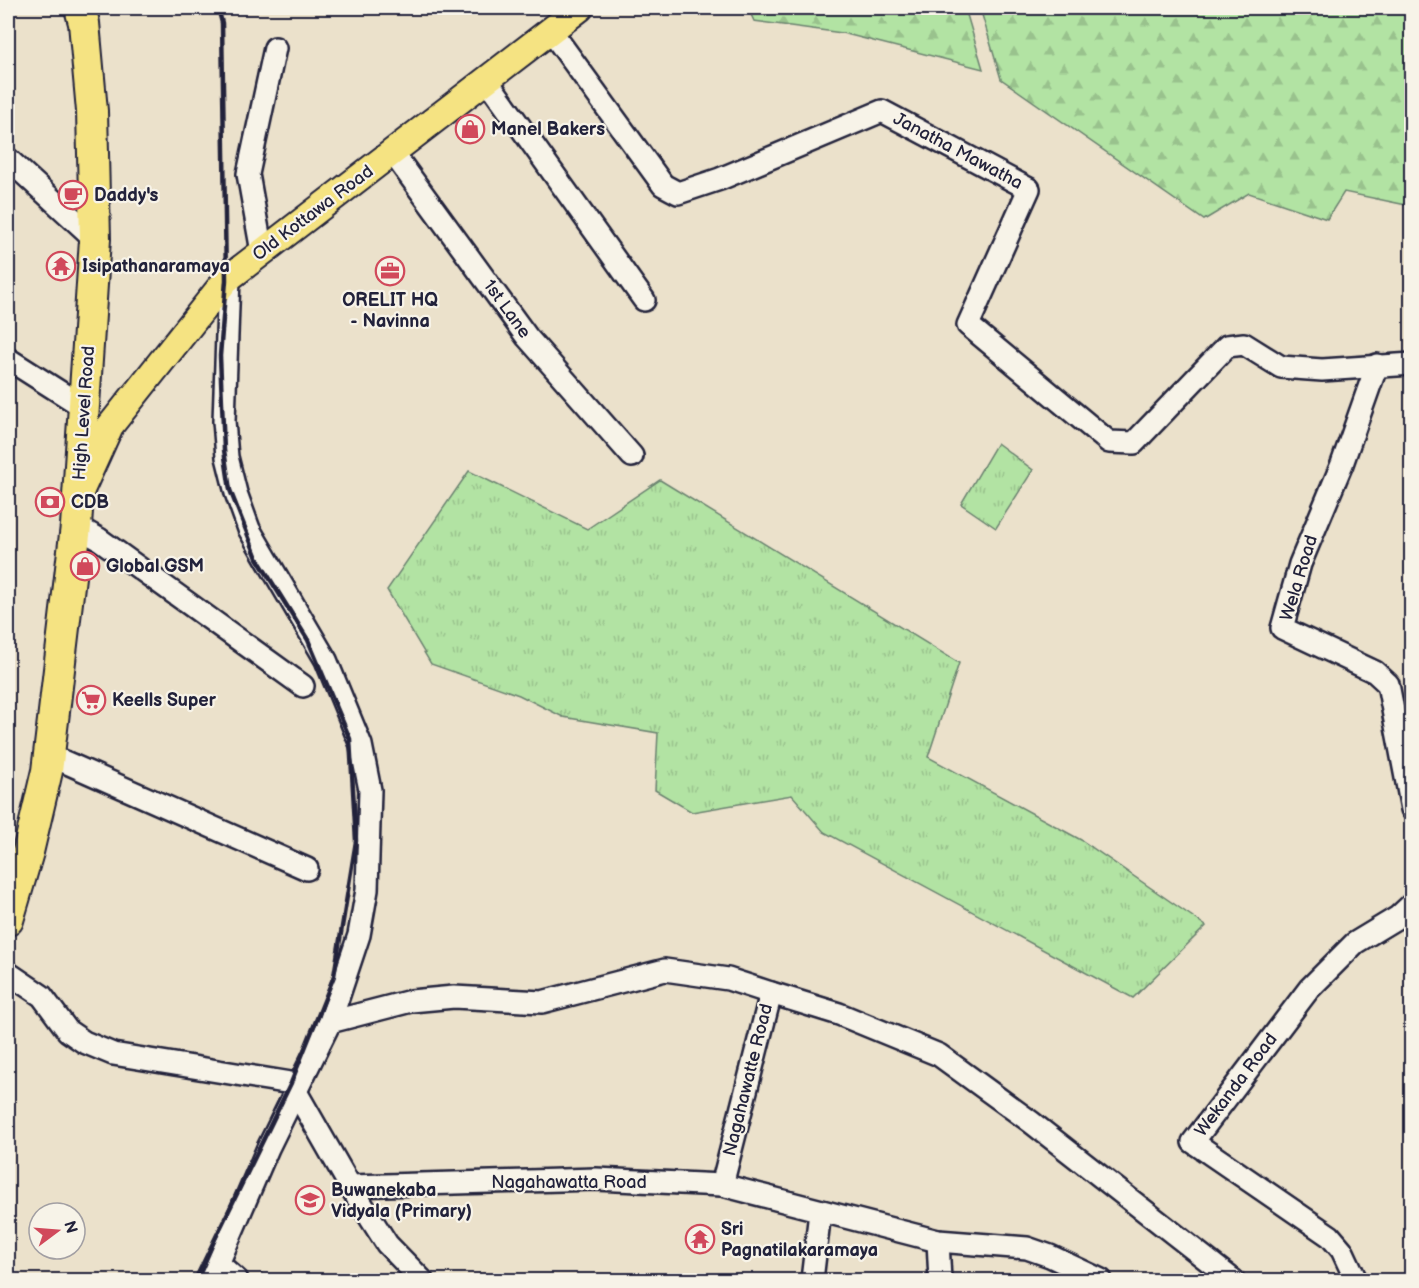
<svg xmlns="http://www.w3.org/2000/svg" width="1419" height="1288" font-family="'Balsamiq Sans',sans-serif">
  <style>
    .grass { fill: url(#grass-tufts); stroke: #6a826f; stroke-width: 1.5 }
    .forest { fill: url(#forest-firs); stroke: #6a826f; stroke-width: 1.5 }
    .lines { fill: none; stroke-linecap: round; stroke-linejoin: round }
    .minor-casing { stroke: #22223b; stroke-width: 26 }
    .major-casing { stroke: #22223b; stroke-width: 30 }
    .highway-casing { stroke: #22223b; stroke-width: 34 }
    .minor { stroke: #f7f3e8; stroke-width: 21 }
    .major { stroke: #f5e382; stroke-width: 26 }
    .highway { stroke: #f5e382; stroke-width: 30 }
    .rail { stroke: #22223b; stroke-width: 4.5 }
    .labels { text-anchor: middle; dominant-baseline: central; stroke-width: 4.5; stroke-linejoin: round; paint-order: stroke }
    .poi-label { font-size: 18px; font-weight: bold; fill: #22223b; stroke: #f7f3e8; text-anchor: start }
    .street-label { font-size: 18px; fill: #22223b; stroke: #f7f3e8 }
  </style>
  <defs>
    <pattern id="grass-tufts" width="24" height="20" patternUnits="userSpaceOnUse" patternTransform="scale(1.5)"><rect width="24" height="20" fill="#b2e3a3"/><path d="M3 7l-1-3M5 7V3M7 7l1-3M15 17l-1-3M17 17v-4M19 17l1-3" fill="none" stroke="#99c28d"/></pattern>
    <pattern id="forest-firs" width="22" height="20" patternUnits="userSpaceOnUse" patternTransform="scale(1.5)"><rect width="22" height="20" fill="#b2e3a3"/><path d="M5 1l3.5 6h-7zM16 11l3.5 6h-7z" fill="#99c28d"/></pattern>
  </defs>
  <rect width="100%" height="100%" fill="#ebe1cb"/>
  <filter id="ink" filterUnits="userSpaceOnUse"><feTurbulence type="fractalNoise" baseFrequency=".0167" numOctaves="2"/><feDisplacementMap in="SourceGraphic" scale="12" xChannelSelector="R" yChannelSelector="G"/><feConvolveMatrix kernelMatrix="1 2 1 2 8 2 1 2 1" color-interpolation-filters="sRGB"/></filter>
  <g filter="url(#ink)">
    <!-- grass -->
    <g class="grass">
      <path d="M997 443 1033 470 996 528 961 504Z"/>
      <path d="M469 471 587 529 660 480 959 663 928 757 1081 840 1206 926 1133 998 824 832 792 795 692 812 655 790 658 733 563 717 519 695 431 664 387 590Z"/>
    </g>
    <!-- forest -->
    <g class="forest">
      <path d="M748 8H965L983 69 842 33 754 21Z"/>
      <path d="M980 8H1411V206L1344 192 1327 219 1249 193 1204 220 1001 79Z"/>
    </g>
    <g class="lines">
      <!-- minor casing -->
      <g class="minor-casing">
        <g id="minor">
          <path d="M551 31 663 185 678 193 720 179 882 111 1029 189 968 325 1109 442 1134 443 1227 346 1244 344 1281 367 1322 370 1412 364"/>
          <path d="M486 79 644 300"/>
          <path d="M393 153 527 337 632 456"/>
          <path d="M8 159 95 239"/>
          <path d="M262 252 248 174 275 48"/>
          <path d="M8 359 85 408"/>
          <path d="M1377 365 1342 464 1300 564 1282 628 1375 672 1388 684 1412 809"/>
          <path d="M76 526 99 539 303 686"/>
          <path d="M49 755 307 869"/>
          <path d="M8 973 42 996 68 1031 84 1042 113 1054 291 1083 350 1186 596 1179 722 1185 938 1241 1027 1248 1050 1256 1101 1280"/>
          <path d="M771 993 839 1014 939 1055 1031 1122 1233 1280"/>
          <path d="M330 1022 411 1001 454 997 542 1002 665 970 728 979 771 993 722 1185"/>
          <path d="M350 1186 387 1244 422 1280"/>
          <path d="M938 1241 940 1280"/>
          <path d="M219 1264 237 1280"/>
          <path d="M211 1280 268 1148 330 1022 359 935 367 890 370 790 361 745 326 660 249 529 236 493 227 457 224 421 229 277"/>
          <path d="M812 1280 820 1212"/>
          <path d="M1356 1280 1342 1250 1330 1236 1193 1142 1309 989 1355 943 1398 917 1412 904"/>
        </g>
      </g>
      <!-- major casing -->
      <g class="major-casing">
        <path id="major" d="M81 490 110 426 226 280 580 8"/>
      </g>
      <!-- highway casing -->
      <g class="highway-casing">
        <path id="highway" d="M8 920 28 852 47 771 76 526 95 239 92 111 84 23 80 8"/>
      </g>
      <!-- minor -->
      <use href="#minor" class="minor"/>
      <!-- major -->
      <use href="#major" class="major"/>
      <!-- highway -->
      <use href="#highway" class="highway"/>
      <!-- rail -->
      <path class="rail" d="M195 1280 291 1083 334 976 356 841 350 739 308 640 257 558 230 490 224 450 220 356 226 280 222 23 218 8"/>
    </g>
  </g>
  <!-- icons -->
  <defs>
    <g id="shop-ring" transform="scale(1.5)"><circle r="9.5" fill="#f7f3e8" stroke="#d1495b" stroke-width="1.5"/><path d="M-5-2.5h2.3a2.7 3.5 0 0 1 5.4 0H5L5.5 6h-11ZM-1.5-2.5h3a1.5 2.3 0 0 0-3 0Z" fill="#d1495b"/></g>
    <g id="cafe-ring" transform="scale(1.5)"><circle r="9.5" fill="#f7f3e8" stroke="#d1495b" stroke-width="1.5"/><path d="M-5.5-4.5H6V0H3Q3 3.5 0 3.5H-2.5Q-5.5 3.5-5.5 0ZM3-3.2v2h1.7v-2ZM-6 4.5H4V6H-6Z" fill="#d1495b"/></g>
    <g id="temple-ring" transform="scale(1.5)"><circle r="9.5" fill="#f7f3e8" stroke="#d1495b" stroke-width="1.5"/><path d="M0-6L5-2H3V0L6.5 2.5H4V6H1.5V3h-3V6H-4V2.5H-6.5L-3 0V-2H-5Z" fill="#d1495b"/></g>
    <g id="office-ring" transform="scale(1.5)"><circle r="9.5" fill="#f7f3e8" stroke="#d1495b" stroke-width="1.5"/><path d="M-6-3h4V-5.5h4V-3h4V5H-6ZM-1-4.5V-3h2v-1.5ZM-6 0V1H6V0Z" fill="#d1495b"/></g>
    <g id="bank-ring" transform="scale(1.5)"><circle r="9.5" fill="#f7f3e8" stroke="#d1495b" stroke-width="1.5"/><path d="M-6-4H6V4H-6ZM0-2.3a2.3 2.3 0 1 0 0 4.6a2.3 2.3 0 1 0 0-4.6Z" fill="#d1495b"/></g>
    <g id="supermarket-ring" transform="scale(1.5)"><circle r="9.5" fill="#f7f3e8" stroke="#d1495b" stroke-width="1.5"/><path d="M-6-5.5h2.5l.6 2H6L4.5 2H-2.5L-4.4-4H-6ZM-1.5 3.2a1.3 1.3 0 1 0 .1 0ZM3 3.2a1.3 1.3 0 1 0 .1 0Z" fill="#d1495b"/></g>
    <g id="school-ring" transform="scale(1.5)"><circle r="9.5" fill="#f7f3e8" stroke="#d1495b" stroke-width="1.5"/><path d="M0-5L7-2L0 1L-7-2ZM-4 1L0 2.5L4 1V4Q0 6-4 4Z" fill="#d1495b"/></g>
  </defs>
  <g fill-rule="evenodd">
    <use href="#shop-ring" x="470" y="129"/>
    <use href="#cafe-ring" x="73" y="195"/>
    <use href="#temple-ring" x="61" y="266"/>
    <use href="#office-ring" x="390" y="271"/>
    <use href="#bank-ring" x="50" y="502"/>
    <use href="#shop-ring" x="85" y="566"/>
    <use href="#supermarket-ring" x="91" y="700"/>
    <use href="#school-ring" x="310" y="1200"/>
    <use href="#temple-ring" x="700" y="1239"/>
  </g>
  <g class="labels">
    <!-- poi labels -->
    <g class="poi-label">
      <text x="491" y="129">Manel Bakers</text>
      <text x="94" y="195">Daddy's</text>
      <text x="82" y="266">Isipathanaramaya</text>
      <text x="390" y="300" text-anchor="middle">ORELIT HQ<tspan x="390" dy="21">- Navinna</tspan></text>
      <text x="71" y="502">CDB</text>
      <text x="106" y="566">Global GSM</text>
      <text x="112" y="700">Keells Super</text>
      <text x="331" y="1190">Buwanekaba<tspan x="331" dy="21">Vidyala (Primary)</tspan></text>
      <text x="721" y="1229">Sri<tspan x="721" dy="21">Pagnatilakaramaya</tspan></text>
    </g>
    <!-- street labels -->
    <g class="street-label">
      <text transform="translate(958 151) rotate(28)">Janatha Mawatha</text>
      <text transform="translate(313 213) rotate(-37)">Old Kottawa Road</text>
      <text transform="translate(507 309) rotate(54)">1st Lane</text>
      <text transform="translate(84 413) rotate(-86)">High Level Road</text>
      <text transform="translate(1299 578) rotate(-73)">Wela Road</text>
      <text transform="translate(748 1080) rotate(-76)">Nagahawatte Road</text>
      <text transform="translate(1236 1085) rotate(-53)">Wekanda Road</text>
      <text x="569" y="1182">Nagahawatta Road</text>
    </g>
  </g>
  <!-- margin -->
  <rect width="1419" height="1288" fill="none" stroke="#f7f3e8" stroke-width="30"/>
  <rect x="15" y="15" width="1389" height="1258" fill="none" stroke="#22223b" stroke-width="2" filter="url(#ink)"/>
  <!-- north arrow -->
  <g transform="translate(57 1231) rotate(74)"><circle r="28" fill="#f7f3e8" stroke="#a29fa3" stroke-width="1.5"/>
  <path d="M0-4.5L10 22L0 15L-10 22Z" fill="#d1495b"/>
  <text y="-9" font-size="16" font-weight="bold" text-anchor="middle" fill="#22223b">N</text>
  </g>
</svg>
